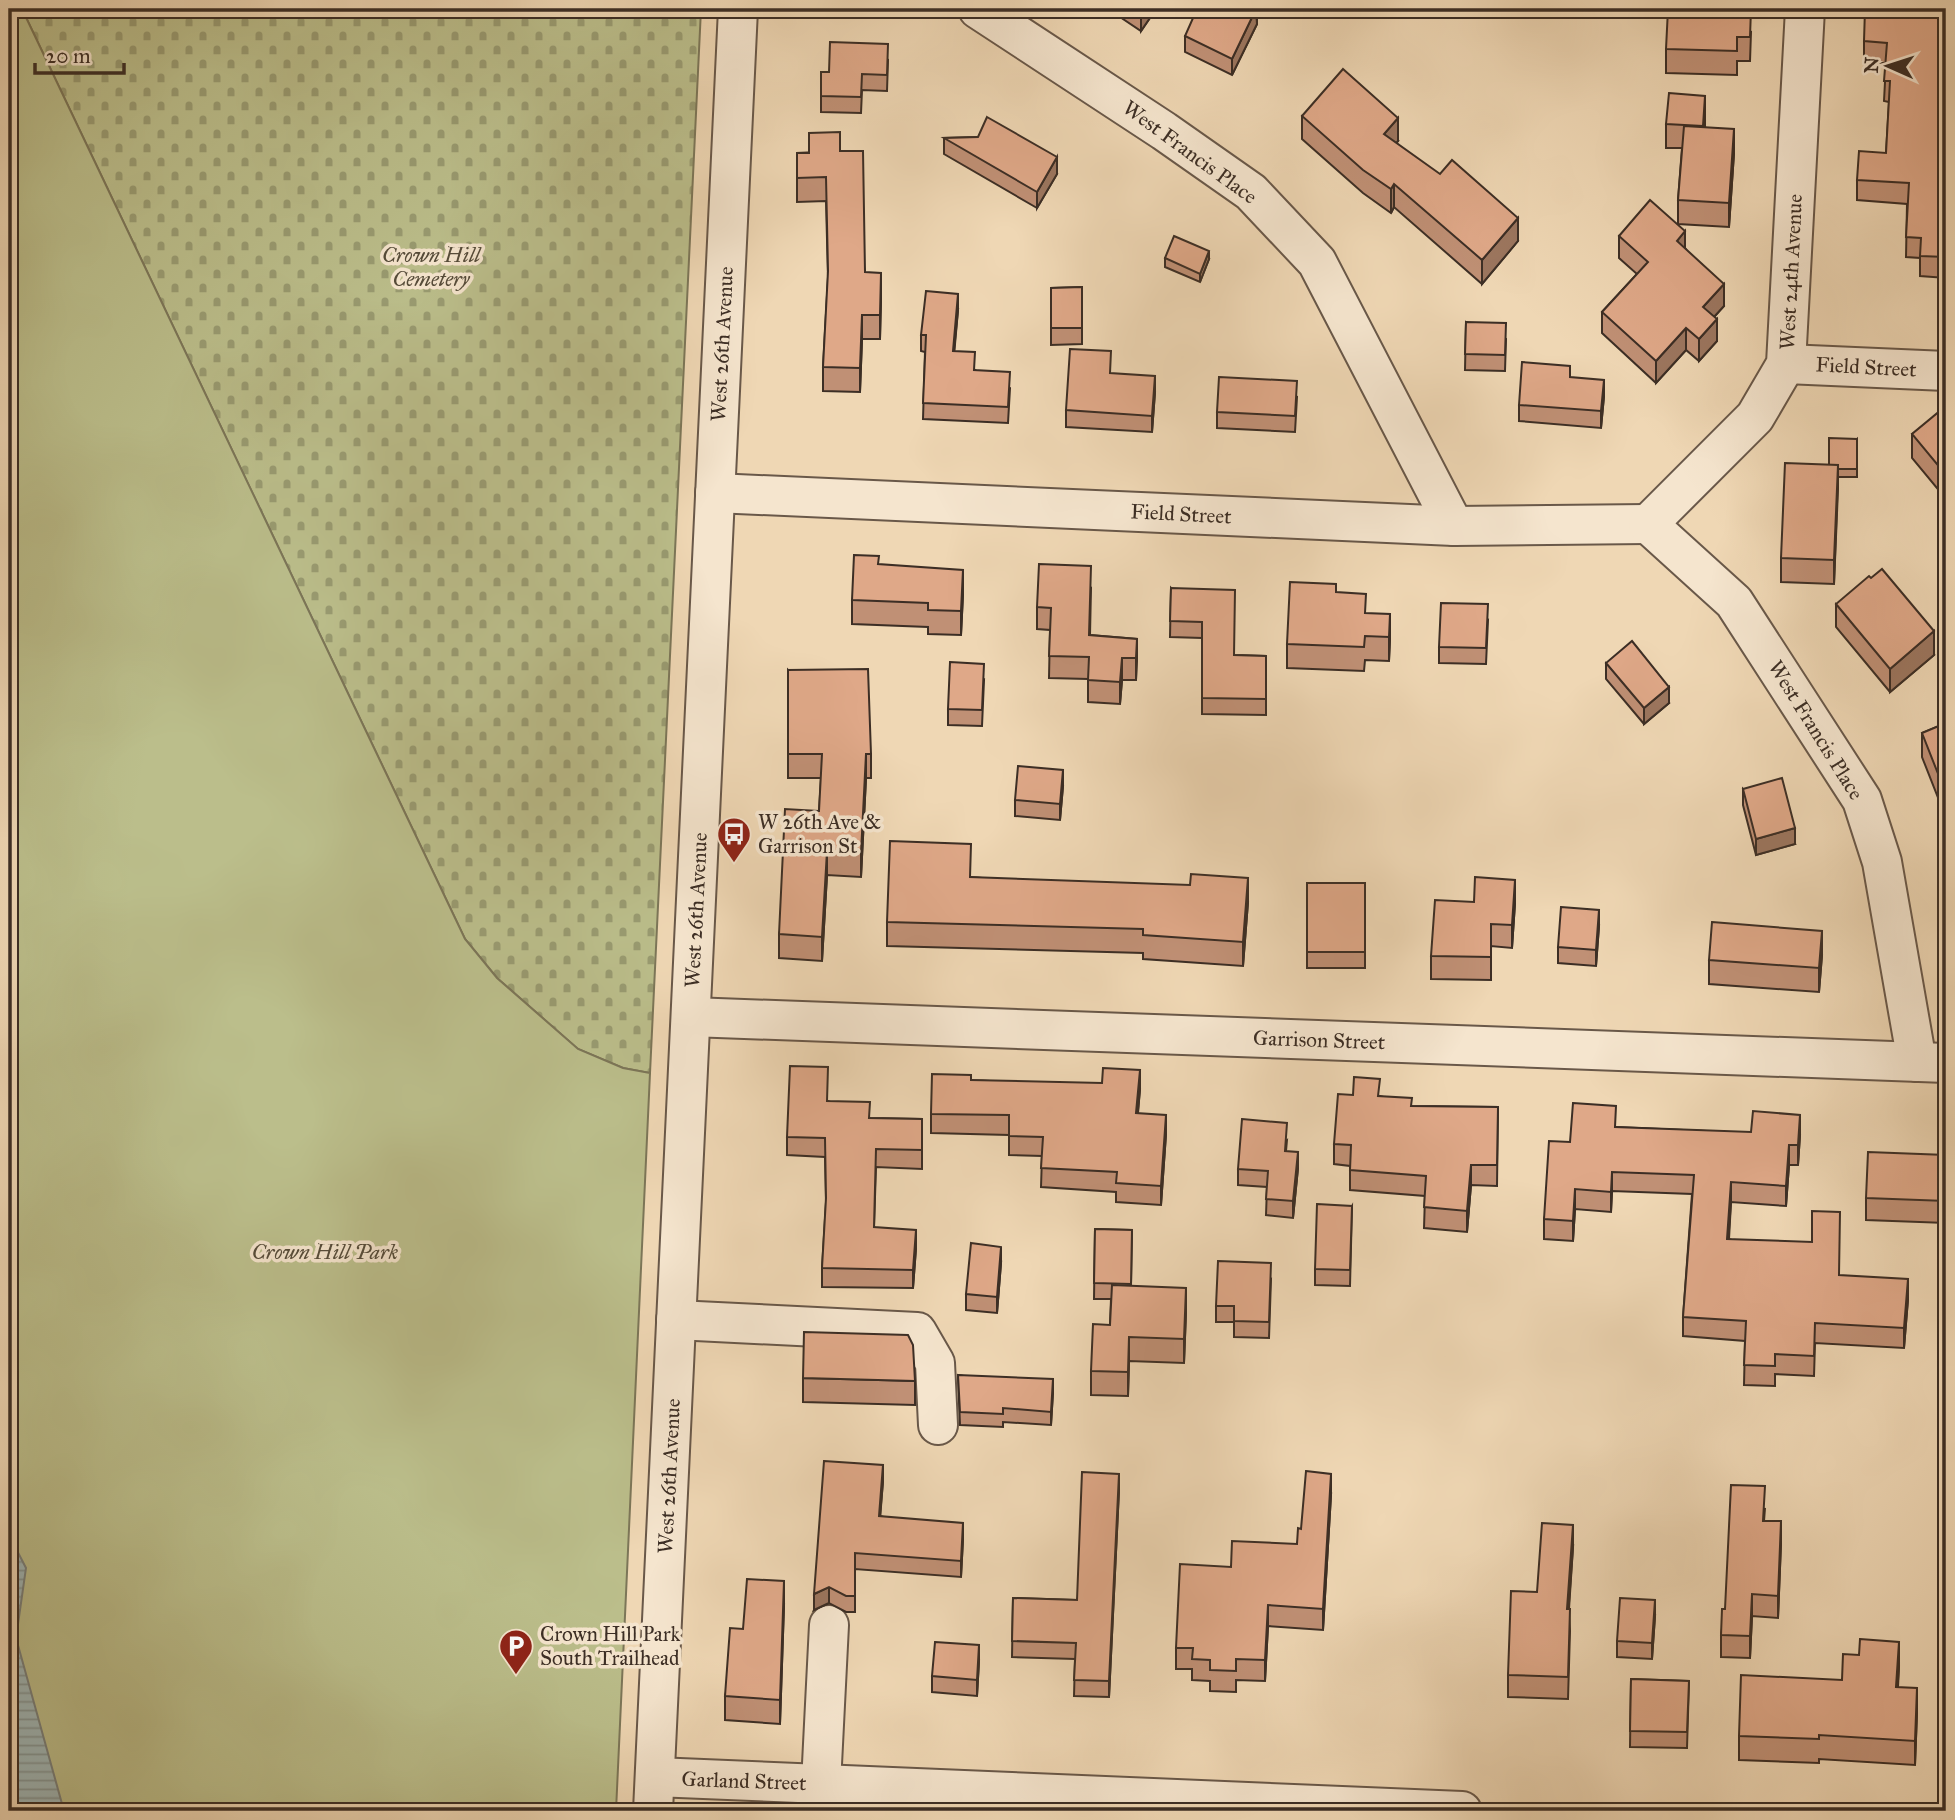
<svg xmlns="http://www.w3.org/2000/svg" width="1955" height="1820" font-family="'IM FELL Great Primer',serif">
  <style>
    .cemetery { fill: url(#cemetery-stones); stroke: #7c7658; stroke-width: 2 }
    .park { fill: #bbbe8b; stroke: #7c7658; stroke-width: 2 }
    .water { fill: url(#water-rules); stroke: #77807d; stroke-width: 2 }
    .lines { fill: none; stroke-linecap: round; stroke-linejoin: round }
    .minor-casing { stroke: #695849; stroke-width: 42 }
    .minor { stroke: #f5e5ce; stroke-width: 38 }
    .wall { fill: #c09075; stroke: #3c2e25; stroke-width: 2 }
    .shaded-wall { fill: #9c765f; stroke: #3c2e25; stroke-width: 2 }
    .building { fill: #dfa888; stroke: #3c2e25; stroke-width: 2 }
    .labels { text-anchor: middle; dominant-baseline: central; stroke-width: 7; stroke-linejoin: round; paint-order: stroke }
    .street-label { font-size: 21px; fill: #3c2e25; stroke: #f5e5ce }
    .park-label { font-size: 21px; font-style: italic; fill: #554b39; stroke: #f5e5ce }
    .poi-label { font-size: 21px; fill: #3c2e25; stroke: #f5e5ce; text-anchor: start }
  </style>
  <defs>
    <pattern id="cemetery-stones" width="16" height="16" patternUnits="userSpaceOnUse" patternTransform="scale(1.75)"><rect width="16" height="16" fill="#bbbe8b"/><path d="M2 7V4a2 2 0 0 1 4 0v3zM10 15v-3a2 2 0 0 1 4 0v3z" fill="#999b71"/></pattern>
    <pattern id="water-rules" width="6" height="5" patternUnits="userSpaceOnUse" patternTransform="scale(1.75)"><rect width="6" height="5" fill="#9eb7b8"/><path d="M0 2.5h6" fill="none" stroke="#829595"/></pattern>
  </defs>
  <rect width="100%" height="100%" fill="#efd7b4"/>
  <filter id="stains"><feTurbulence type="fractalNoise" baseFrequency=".00286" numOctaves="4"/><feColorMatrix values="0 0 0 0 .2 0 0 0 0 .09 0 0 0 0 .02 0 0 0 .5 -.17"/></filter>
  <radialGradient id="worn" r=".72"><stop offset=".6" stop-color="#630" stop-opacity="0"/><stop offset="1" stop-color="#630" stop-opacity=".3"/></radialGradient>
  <!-- cemetery -->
  <path class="cemetery" d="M22 9H701L650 1073 623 1068 578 1049 497 978 465 939Z"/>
  <!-- park -->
  <path class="park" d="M9 9H22L465 939 497 978 578 1049 623 1068 650 1073 616 1811H9Z"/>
  <!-- water -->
  <path class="water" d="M9 1535 26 1568 16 1638 64 1811H9Z"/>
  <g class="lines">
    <!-- minor casing -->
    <g class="minor-casing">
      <g id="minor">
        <path d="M978 9 1164 131 1251 192 1317 262 1454 526"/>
        <path d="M1786 364 1946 371"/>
        <path d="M715 493 1454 526 1648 524"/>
        <path d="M1648 524 1734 602 1862 800 1882 862 1917 1062"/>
        <path d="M1648 524 1755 417 1786 364 1805 9"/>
        <path d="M691 1017 1946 1063"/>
        <path d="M676 1320 917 1332 935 1363 938 1425"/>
        <path d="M655 1777 1462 1811"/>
        <path d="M821 1784 829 1625"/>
        <path d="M653 1811 738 9"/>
      </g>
    </g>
    <!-- minor -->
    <use href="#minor" class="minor"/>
  </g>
  <!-- wall -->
  <g class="wall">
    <path d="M1120 9H1156L1141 31 1120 17Z"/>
    <path d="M1257 9V24L1232 75 1185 52V36Z"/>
    <path d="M1919 15 1940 224H1946V278L1920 276V258L1906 257 1907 204 1857 200V180L1886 153 1889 102 1884 101 1886 63 1864 62V41Z"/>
    <path d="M1751 32 1750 61H1737V75L1666 73V49Z"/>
    <path d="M888 60 887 91 862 90 861 113 821 112V72H829Z"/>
    <path d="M1302 116 1398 141 1396 143 1518 241 1482 284 1394 207 1391 213 1363 193 1302 139Z"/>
    <path d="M1705 120V127L1734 153 1729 227 1678 224V200L1682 148H1666V124Z"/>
    <path d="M978 137 1057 174 1037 208 944 154V138Z"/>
    <path d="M840 151 865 272 881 297 880 339H862L860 392 823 391V367L828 277 826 201 797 202V153Z"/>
    <path d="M1619 236 1685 248 1724 306 1714 317 1717 341 1699 361 1686 350 1656 383 1602 333V312L1637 274 1619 258Z"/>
    <path d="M1165 258 1209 259 1200 282 1165 267Z"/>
    <path d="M1082 287V344L1051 345V288Z"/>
    <path d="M958 310 954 351 975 370 1010 388 1008 423 923 419 925 352 921 351V335Z"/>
    <path d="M1466 322 1506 339 1505 371 1465 370Z"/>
    <path d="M1570 377 1604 396 1601 428 1519 421V405Z"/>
    <path d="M1155 392 1152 432 1066 427V410Z"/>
    <path d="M1297 397 1295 432 1217 428V412Z"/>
    <path d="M1946 416V499L1912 458V434Z"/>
    <path d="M1857 439V477H1838L1834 584 1781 582V558L1829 465Z"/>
    <path d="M879 565 963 594 961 635 928 634V627L852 624V600Z"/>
    <path d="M1091 588 1090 635 1137 639 1136 680H1122L1120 704 1088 702V679L1049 678 1050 630 1037 629V607Z"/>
    <path d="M1171 588 1234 655 1266 656V715L1202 714V638L1170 637Z"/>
    <path d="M1336 592 1390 638 1389 661 1365 660 1364 671 1287 668V644Z"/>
    <path d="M1836 604 1934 655 1890 692 1836 627Z"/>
    <path d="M1488 620 1486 664 1439 663V647Z"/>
    <path d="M1606 663 1669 703 1644 724 1606 679Z"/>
    <path d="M788 670 871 754V778H866L861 877 827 875 822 961 779 958V934L819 811 821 778H788Z"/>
    <path d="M984 680 982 726 948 725V709Z"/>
    <path d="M1946 723V818L1922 757V733Z"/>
    <path d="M1063 786 1060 820 1015 816V800Z"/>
    <path d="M1743 789 1795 844 1756 855 1743 805Z"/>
    <path d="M971 877 1248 902 1243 966 1143 959V953L887 946V922Z"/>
    <rect x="1307" y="883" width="58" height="85"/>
    <path d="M1474 902 1515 903 1512 948 1491 946V980L1431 979V956Z"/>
    <path d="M1599 926 1596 966 1558 963V947Z"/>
    <path d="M1822 955 1819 992 1709 984V960Z"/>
    <path d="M971 1080 1140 1089 1138 1113 1166 1134 1161 1205 1116 1202V1192L1041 1187 1042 1156 1009 1155V1135L931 1133V1114Z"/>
    <path d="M1380 1096 1412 1106 1498 1107 1497 1186 1471 1185 1467 1232 1424 1228 1425 1196 1350 1190V1166L1334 1164V1144Z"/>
    <path d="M828 1101 870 1118 922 1119V1169L876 1167 874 1227 916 1248 913 1288 822 1287V1268L826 1202 825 1157 787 1155V1137Z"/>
    <path d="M1616 1127 1800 1135 1798 1165H1789L1786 1206 1731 1202 1729 1239 1908 1299 1904 1348 1815 1343 1814 1376 1775 1374V1386L1744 1385 1745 1341 1683 1336V1317L1692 1194 1612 1191 1611 1212 1575 1209 1573 1241 1544 1239V1219L1570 1142Z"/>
    <path d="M1287 1140 1286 1151 1298 1168 1293 1218 1266 1215 1267 1187 1238 1185V1169Z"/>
    <path d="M1946 1155V1223L1866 1220V1198Z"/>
    <path d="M1352 1206 1350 1286 1315 1285V1269Z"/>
    <path d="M1095 1229 1132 1230 1131 1286 1186 1312 1184 1363 1129 1361 1128 1396 1091 1395V1371L1110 1325 1111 1299H1094Z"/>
    <path d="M1001 1263 997 1313 966 1310V1294Z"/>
    <path d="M1271 1279 1269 1338 1234 1337V1322H1216V1306Z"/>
    <path d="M958 1375 1053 1392 1051 1425 1003 1422V1427L960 1425Z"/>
    <path d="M803 1378 915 1381V1405L803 1402Z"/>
    <path d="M883 1481 880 1516 963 1539 961 1577 855 1569V1612H846L829 1603 814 1610Z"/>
    <path d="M1119 1490 1109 1697 1074 1696 1075 1659 1012 1657 1013 1598 1077 1600Z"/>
    <path d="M1331 1495 1323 1630 1268 1626 1265 1681 1236 1680V1692L1210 1691V1681L1192 1680V1669H1176V1648L1231 1567 1297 1544 1301 1529Z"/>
    <path d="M1765 1508 1764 1521 1781 1543 1778 1618 1752 1616 1750 1658 1721 1657V1635L1725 1609Z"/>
    <path d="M1573 1547 1569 1609 1570 1631 1568 1699 1508 1697V1675L1537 1592Z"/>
    <path d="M784 1605 780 1724 725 1720V1696L743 1629Z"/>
    <path d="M1655 1616 1652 1659 1617 1657V1641Z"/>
    <path d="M979 1661 977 1696 932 1692V1676Z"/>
    <path d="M1899 1666 1898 1687 1917 1712 1915 1765 1819 1759V1763L1739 1760V1736L1842 1680Z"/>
    <path d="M1631 1679 1689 1681 1687 1748 1630 1747Z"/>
  </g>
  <!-- shaded-wall -->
  <g class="shaded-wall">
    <path d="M1141 9H1156L1141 31Z"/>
    <path d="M1256 9 1257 24 1232 75V59Z"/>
    <path d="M1946 59V80L1939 244V224Z"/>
    <path d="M1705 96V120L1703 150V126Z"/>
    <path d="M1398 118V141L1384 157V134Z"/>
    <path d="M1734 129V153L1729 227V203Z"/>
    <path d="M1057 157V174L1037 208V192Z"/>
    <path d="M1394 184V207L1391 213V189Z"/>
    <path d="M1518 218V241L1482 284V260Z"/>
    <path d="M1685 231V253L1677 241Z"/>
    <path d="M1209 251V259L1200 282V274Z"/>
    <path d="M881 273V297L880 339V315Z"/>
    <path d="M1724 284V306L1703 329V307Z"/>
    <path d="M958 294V310L953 367V351Z"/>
    <path d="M862 315V339L860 392V368Z"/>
    <path d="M1717 319V341L1699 361V339Z"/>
    <path d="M1686 328V350L1656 383V361Z"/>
    <path d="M1155 376V392L1152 432V416Z"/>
    <path d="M1604 380V396L1601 428V411Z"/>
    <path d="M1838 465V489L1834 584V560Z"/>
    <path d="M963 570V594L961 635V611Z"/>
    <path d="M1390 614V638L1389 661V637Z"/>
    <path d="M1934 631V655L1890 692V669Z"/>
    <path d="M1137 639V661L1136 680V658Z"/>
    <path d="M1122 658V680L1120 704V682Z"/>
    <path d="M1669 687V703L1644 724V708Z"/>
    <path d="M866 754V778L861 877V853Z"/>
    <path d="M1063 770V786L1060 820V804Z"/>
    <path d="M1795 828V844L1756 855V839Z"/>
    <path d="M827 851V875L822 961V937Z"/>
    <path d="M1248 878V902L1243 966V942Z"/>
    <path d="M1515 880V903L1512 948V925Z"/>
    <path d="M1599 910V926L1596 966V950Z"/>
    <path d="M1822 931V955L1819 992V968Z"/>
    <path d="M1140 1070V1089L1136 1132V1113Z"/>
    <path d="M1166 1115V1134L1161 1205V1186Z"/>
    <path d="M1800 1115V1135L1798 1165V1145Z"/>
    <path d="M1789 1145V1165L1786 1206V1186Z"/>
    <path d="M1298 1152V1168L1293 1218V1201Z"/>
    <path d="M1471 1165V1185L1467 1232V1211Z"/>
    <path d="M1612 1172V1191L1611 1212V1192Z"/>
    <path d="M1731 1182V1202L1727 1258V1239Z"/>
    <path d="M1575 1189V1209L1573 1241V1221Z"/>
    <path d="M916 1230V1248L913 1288V1270Z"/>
    <path d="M1001 1247V1263L997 1313V1297Z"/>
    <path d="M1908 1279V1299L1904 1348V1328Z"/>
    <path d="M1186 1288V1312L1184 1363V1339Z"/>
    <path d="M1129 1337V1361L1128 1396V1372Z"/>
    <path d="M1053 1379V1392L1051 1425V1412Z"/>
    <path d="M883 1465V1481L879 1532V1516Z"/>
    <path d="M1119 1474V1490L1109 1697V1681Z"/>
    <path d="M1331 1474V1495L1323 1630V1609Z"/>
    <path d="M1781 1521V1543L1778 1618V1596Z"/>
    <path d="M963 1523V1539L961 1577V1561Z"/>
    <path d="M1573 1525V1547L1567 1631V1609Z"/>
    <path d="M784 1581V1605L780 1724V1700Z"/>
    <path d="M829 1587V1603L814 1610V1594Z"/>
    <path d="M1752 1594V1616L1750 1658V1636Z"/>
    <path d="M1655 1600V1616L1652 1659V1643Z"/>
    <path d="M1268 1605V1626L1265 1681V1660Z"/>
    <path d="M1899 1642V1666L1896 1711V1687Z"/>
    <path d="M979 1645V1661L977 1696V1680Z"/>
    <path d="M1917 1688V1712L1915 1765V1741Z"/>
  </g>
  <!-- building -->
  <g class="building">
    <path d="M1197 9H1256L1232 59 1185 36Z"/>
    <path d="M1668 9H1751L1750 37H1737V51L1666 49Z"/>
    <path d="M1865 9H1918V15L1946 17V59L1939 224H1946V257L1920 256 1921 238 1906 237 1909 183 1857 180 1859 151 1886 153 1890 81H1884L1887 43 1864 41Z"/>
    <path d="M830 42 888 44 887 75 862 74 861 97 821 96V72H829Z"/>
    <path d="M1343 69 1398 118 1384 134 1440 174 1452 160 1518 218 1482 260 1394 184 1391 189 1363 170 1302 116Z"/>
    <path d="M1669 93 1705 96 1703 126 1666 124Z"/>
    <path d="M987 117 1057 157 1037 192 944 138 978 137Z"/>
    <path d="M1684 126 1734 129 1729 203 1678 200Z"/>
    <path d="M840 132V151H863L865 272 881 273 880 315H862L860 368 823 367 828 271 826 177 797 178V153H809V133Z"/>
    <path d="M1650 200 1685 231 1677 241 1724 284 1703 307 1717 319 1699 339 1686 328 1656 361 1602 312 1648 262 1619 236Z"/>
    <path d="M1174 236 1209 251 1200 274 1165 258Z"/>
    <path d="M1082 287V328H1051V288Z"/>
    <path d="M926 291 958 294 953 351 975 352 974 370 1010 372 1008 407 923 403 926 335H921Z"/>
    <path d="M1466 322 1506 323 1505 355 1465 354Z"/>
    <path d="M1070 349 1111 351 1110 373 1155 376 1152 416 1066 410Z"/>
    <path d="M1522 362 1570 366V377L1604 380 1601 411 1519 405Z"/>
    <path d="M1219 377 1297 381 1295 416 1217 412Z"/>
    <path d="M1941 410 1946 416V475L1912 434Z"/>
    <path d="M1829 438 1857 439V469H1838V465H1829Z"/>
    <path d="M1785 463 1838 465 1834 560 1781 558Z"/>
    <path d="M854 555 879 556 878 564 963 570 961 611 928 610V603L852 600Z"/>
    <path d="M1039 564 1091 566 1089 635 1137 639 1136 658H1122L1120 682 1088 680 1089 657 1049 656 1051 608 1037 607Z"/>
    <path d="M1882 569 1934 631 1890 669 1836 604 1869 576 1871 578Z"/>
    <path d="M1290 582 1336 584V592L1366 594 1365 613 1390 614 1389 637 1365 636 1364 647 1287 644Z"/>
    <path d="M1171 588 1235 590 1234 655 1266 656V699L1202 698V622L1170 621Z"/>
    <path d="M1441 603 1488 604 1486 648 1439 647Z"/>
    <path d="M1632 641 1669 687 1644 708 1606 663Z"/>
    <path d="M950 662 984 664 982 710 948 709Z"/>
    <path d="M868 669 871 754H866L861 853 827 851 822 937 779 934 785 809 819 811 822 754H788V670Z"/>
    <path d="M1946 723V794L1922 733Z"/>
    <path d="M1018 766 1063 770 1060 804 1015 800Z"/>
    <path d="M1782 778 1795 828 1756 839 1743 789Z"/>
    <path d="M890 841 971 844 970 877 1190 885 1191 874 1248 878 1243 942 1143 935V929L887 922Z"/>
    <path d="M1475 877 1515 880 1512 925 1491 924V957L1431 956 1435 900 1474 902Z"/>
    <rect x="1307" y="883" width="58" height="69"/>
    <path d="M1561 907 1599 910 1596 950 1558 947Z"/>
    <path d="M1712 922 1822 931 1819 968 1709 960Z"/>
    <path d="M790 1066 828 1067 827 1101 870 1102 869 1118 922 1119V1150L876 1149 874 1227 916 1230 913 1270 822 1268 826 1198 825 1138 787 1137Z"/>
    <path d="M1103 1068 1140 1070 1136 1113 1166 1115 1161 1186 1116 1183 1117 1172 1041 1168 1043 1137 1009 1136V1115L931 1114 932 1074 971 1075V1080L1102 1083Z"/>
    <path d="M1354 1077 1380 1079 1378 1096 1412 1098 1411 1106 1498 1107 1497 1165H1471L1467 1211 1424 1207 1426 1176 1350 1170 1351 1145 1334 1144 1338 1094 1353 1095Z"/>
    <path d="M1573 1103 1616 1106 1615 1127 1751 1132 1753 1111 1800 1115 1798 1145H1789L1786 1186 1731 1182 1727 1239 1812 1242V1211L1840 1212 1839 1275 1908 1279 1904 1328 1815 1323 1814 1356 1775 1354V1366L1744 1365 1746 1321 1683 1317 1694 1175 1612 1172 1611 1192 1575 1189 1573 1221 1544 1219 1549 1141 1570 1142Z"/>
    <path d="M1242 1119 1287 1123 1285 1151 1298 1152 1293 1201 1266 1199 1268 1171 1238 1169Z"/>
    <path d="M1868 1152 1946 1155V1201L1866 1198Z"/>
    <path d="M1317 1204 1352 1206 1350 1270 1315 1269Z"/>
    <path d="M1095 1229 1132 1230 1131 1284 1094 1283Z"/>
    <path d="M971 1243 1001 1247 997 1297 966 1294Z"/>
    <path d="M1218 1261 1271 1263 1269 1322 1234 1321V1306H1216Z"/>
    <path d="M1112 1285 1186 1288 1184 1339 1129 1337 1128 1372 1091 1371 1093 1324 1110 1325Z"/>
    <path d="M804 1332 908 1335 913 1345 915 1381 803 1378Z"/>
    <path d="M958 1375 1053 1379 1051 1412 1003 1408V1414L960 1412Z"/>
    <path d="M824 1461 883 1465 879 1516 963 1523 961 1561 855 1553V1596H846L829 1587 814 1594Z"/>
    <path d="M1306 1471 1331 1474 1323 1609 1268 1605 1265 1660 1236 1659V1671L1210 1670V1660L1192 1659 1193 1648H1176L1180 1564 1231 1567 1232 1541 1297 1544 1298 1528 1301 1529Z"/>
    <path d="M1082 1472 1119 1474 1109 1681 1074 1680 1076 1643 1012 1641 1013 1598 1077 1600Z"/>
    <path d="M1731 1485 1765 1486 1763 1521H1781L1778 1596 1752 1594 1750 1636 1721 1635 1722 1609H1725Z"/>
    <path d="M1542 1523 1573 1525 1567 1609H1570L1568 1677 1508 1675 1511 1591 1537 1592Z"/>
    <path d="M747 1579 784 1581 780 1700 725 1696 730 1628 743 1629Z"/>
    <path d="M1620 1598 1655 1600 1652 1643 1617 1641Z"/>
    <path d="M1860 1639 1899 1642 1896 1687 1917 1688 1915 1741 1819 1735V1739L1739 1736 1741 1675 1842 1680 1843 1654 1859 1655Z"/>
    <path d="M935 1642 979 1645 977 1680 932 1676Z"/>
    <path d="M1631 1679 1689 1681 1687 1732 1630 1731Z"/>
  </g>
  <!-- icons -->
  <defs>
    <g id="bus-pin" transform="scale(1.75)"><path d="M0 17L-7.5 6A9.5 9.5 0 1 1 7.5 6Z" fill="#8f2418" stroke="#f5e5ce"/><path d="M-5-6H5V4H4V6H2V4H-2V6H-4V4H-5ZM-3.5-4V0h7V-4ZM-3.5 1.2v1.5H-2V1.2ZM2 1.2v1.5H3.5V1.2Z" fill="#fff"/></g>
    <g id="parking-pin" transform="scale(1.75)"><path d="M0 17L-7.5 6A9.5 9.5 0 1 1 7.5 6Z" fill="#8f2418" stroke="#f5e5ce"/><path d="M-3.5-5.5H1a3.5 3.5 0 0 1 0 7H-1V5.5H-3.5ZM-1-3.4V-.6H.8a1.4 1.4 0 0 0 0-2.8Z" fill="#fff"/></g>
  </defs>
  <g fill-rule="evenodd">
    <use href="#bus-pin" x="734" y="834"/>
    <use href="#parking-pin" x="516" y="1646"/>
  </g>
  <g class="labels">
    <!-- street labels -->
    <g class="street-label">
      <text transform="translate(1190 152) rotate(36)">West Francis Place</text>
      <text transform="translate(1791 272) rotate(-87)">West 24th Avenue</text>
      <text transform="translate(722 344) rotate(-87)">West 26th Avenue</text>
      <text transform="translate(1866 367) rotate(3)">Field Street</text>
      <text transform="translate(1181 514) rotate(3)">Field Street</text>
      <text transform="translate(1816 730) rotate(58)">West Francis Place</text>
      <text transform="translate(696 910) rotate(-87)">West 26th Avenue</text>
      <text transform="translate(1319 1040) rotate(2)">Garrison Street</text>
      <text transform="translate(669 1476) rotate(-87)">West 26th Avenue</text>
      <text transform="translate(744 1781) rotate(2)">Garland Street</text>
    </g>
    <!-- park labels -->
    <g class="park-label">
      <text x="431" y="255">Crown Hill<tspan x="431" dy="24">Cemetery</tspan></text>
      <text x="325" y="1252">Crown Hill Park</text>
    </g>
    <!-- poi labels -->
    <g class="poi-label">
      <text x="758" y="822">W 26th Ave &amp;<tspan x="758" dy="24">Garrison St</tspan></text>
      <text x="540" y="1634">Crown Hill Park<tspan x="540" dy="24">South Trailhead</tspan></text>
    </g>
  </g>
  <!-- margin -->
  <rect width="1955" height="1820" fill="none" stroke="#efd7b4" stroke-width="35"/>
  <rect x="10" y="10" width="1934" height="1799" fill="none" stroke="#3c2e25" stroke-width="3.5"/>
  <rect x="18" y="18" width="1920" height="1785" fill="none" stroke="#3c2e25" stroke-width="2"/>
  <!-- north arrow -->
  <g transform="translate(1888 66) rotate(273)" stroke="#f5e5ce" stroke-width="5" paint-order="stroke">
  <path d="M0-5L12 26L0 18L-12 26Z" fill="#3c2e25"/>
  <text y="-10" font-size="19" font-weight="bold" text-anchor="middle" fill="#3c2e25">N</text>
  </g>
  <!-- scale -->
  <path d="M35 63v10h89v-10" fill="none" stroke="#3c2e25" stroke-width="3.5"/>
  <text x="46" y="63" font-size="21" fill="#3c2e25" stroke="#f5e5ce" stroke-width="5" paint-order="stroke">20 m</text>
  <rect width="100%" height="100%" filter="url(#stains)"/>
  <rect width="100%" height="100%" fill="url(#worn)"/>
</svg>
